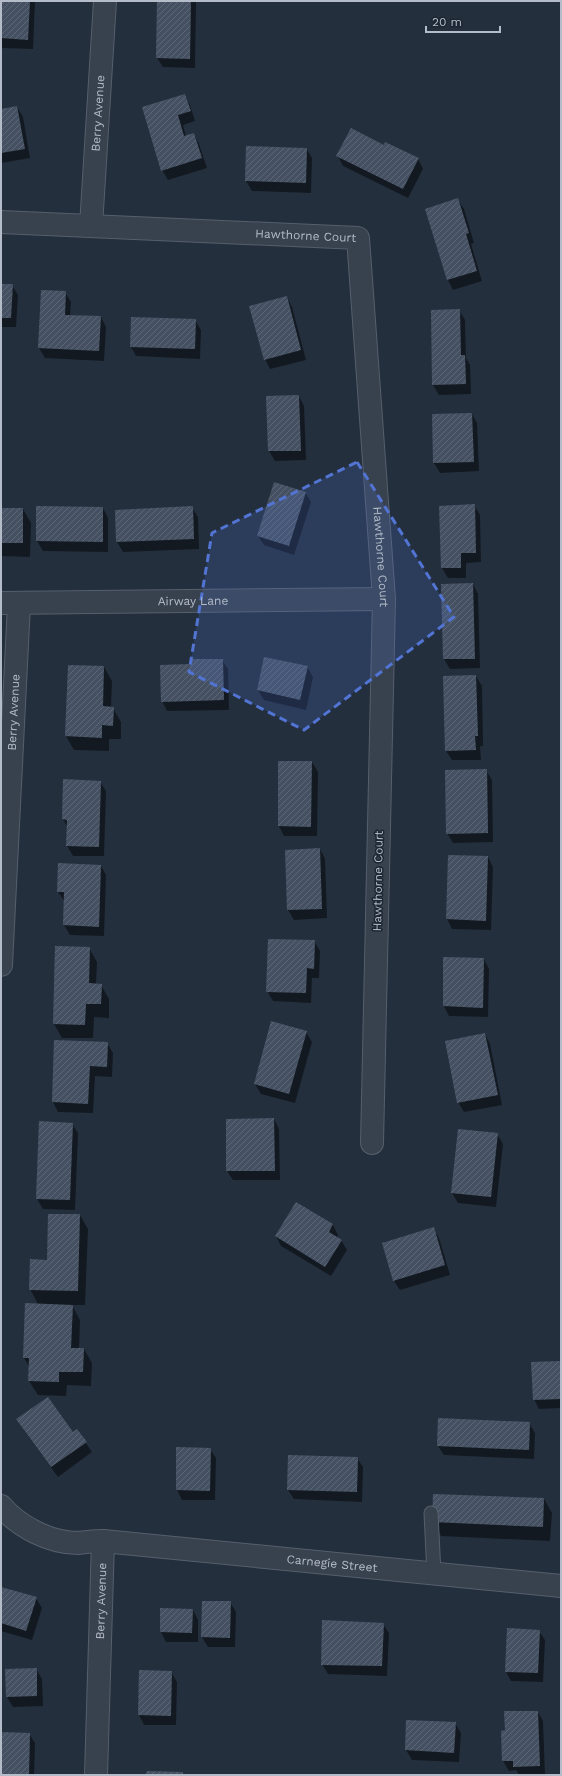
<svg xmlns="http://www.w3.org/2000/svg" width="562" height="1776" font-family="'Work Sans',sans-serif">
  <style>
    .shadow { fill: #0007 }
    .building { fill: url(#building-hatch) }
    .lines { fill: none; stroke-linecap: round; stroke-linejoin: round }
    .lane-casing { stroke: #565f6c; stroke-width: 15 }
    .street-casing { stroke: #565f6c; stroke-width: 24 }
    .lane { stroke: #38414e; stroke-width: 13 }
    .street { stroke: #38414e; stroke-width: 22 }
    .marked { fill: #5274d3; fill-opacity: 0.2; stroke: #5274d3; stroke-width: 3; stroke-dasharray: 8 5; stroke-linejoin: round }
    .labels { text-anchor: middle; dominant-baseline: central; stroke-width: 3; stroke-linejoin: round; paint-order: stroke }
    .street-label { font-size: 12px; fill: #b4bcc9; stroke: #1d2633 }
  </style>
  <defs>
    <pattern id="building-hatch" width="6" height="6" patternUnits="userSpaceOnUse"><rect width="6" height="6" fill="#455162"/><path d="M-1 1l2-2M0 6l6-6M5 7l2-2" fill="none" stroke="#5d6877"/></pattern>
  </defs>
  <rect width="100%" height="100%" fill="#242f3e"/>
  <!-- shadow -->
  <g class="shadow">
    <path d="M1 1H35L33 49 1 48Z"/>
    <path d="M158 1H196L195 68 163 67 157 58Z"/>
    <path d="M185 95 190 105 195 121 183 125 186 136 194 134 199 144 207 168 168 180 162 170 143 108Z"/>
    <path d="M17 107 23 117 30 158 1 163V110Z"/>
    <path d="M384 146 418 159 423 169 408 198 343 166 338 156Z"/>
    <path d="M247 147 306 148 312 158 311 193 252 191 246 181Z"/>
    <path d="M458 200 464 209 474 243 471 244 482 281 453 290 448 280 426 209Z"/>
    <path d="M1 285H12L18 295 16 327H1Z"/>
    <path d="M42 291 65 292 71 302 70 316 101 317 106 327 104 361 45 358 39 348Z"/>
    <path d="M287 297 292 307 306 360 270 369 265 359Z"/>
    <path d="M459 310 465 320 466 358 470 365 471 394 439 395 433 385 432 311Z"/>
    <path d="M195 320 201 330 200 359 136 356 131 347Z"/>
    <path d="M299 396 304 406 306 460 275 461 269 451 267 397Z"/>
    <path d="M472 414 477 423 479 471 440 473 434 463Z"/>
    <path d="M305 492 311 502 294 555 264 545 258 536Z"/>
    <path d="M474 505 480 515 481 562 466 563V578H448L442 568 440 507Z"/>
    <path d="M192 507 198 517 199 549 123 552 117 542 116 511Z"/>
    <path d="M103 508 108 518V552L43 551 37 541Z"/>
    <path d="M1 509H23L31 523 30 557 1 556Z"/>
    <path d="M473 584 478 594 480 668 450 669 444 659 442 585Z"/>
    <path d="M265 658 307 667 313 677 306 710 264 700 258 690Z"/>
    <path d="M222 660 228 669 229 710 167 711 162 701 191 665Z"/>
    <path d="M104 667 112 681 111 707 113 708 121 722V739H109V751L74 750 66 736Z"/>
    <path d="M476 676 482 686 483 746H480L481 760H452L446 751Z"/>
    <path d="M312 762 318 772 317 836H284L279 826Z"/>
    <path d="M486 770 492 780 493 842 453 843 447 833Z"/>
    <path d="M64 780 100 782 106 791 104 856H73L67 846 68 828 63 819Z"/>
    <path d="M320 849 325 859 327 918 294 920 288 910Z"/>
    <path d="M488 857 493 867 491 930 452 929 447 919Z"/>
    <path d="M59 864 101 866 106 875 104 936 70 935 64 925 65 902 58 892Z"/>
    <path d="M314 941 320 951 319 978H312L311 1003 273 1001 267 991Z"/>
    <path d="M89 948 97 962 96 984 101 985 109 999V1018L94 1017 93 1038H62L54 1024Z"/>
    <path d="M444 958 484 959 489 969 488 1017 449 1016 444 1006Z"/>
    <path d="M306 1032 312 1042 295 1103 261 1094 255 1084Z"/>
    <path d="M485 1034 490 1044 502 1105 464 1112 458 1102Z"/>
    <path d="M55 1041 107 1043 113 1053 112 1077 95 1076 93 1113 58 1112 53 1102Z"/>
    <path d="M274 1119 279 1129 280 1180H233L227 1171Z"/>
    <path d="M72 1124 78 1133 75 1210 43 1209 37 1199Z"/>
    <path d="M497 1134 503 1144 496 1207 458 1203 452 1193Z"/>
    <path d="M297 1203 333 1225 338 1235 337 1238 341 1240 347 1250 331 1276 281 1246 276 1236Z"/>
    <path d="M80 1215 88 1229 85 1305H72L80 1320 79 1349H84L92 1363 91 1386 67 1385 66 1396 38 1395 29 1381 30 1368 24 1358 26 1304H38L30 1289Z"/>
    <path d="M433 1228 439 1238 450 1275 400 1290 394 1281Z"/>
    <path d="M561 1362V1408L539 1409 534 1399Z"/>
    <path d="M529 1423 535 1433 534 1459 444 1455 438 1446Z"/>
    <path d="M23 1429 73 1433 77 1430 92 1452 58 1477Z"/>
    <path d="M210 1449 216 1458 215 1500H182L177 1490Z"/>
    <path d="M357 1458 363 1467 362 1502 294 1499 288 1490Z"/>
    <path d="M544 1499 552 1513 550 1541 441 1536 433 1522Z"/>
    <path d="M1 1588 36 1598 42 1608 32 1640 1 1631Z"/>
    <path d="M230 1602 236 1612 235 1647H208L202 1637Z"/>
    <path d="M193 1610 198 1620V1642H166L161 1632Z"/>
    <path d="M383 1624 389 1633 387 1676 328 1674 322 1664Z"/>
    <path d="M539 1631 545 1640 543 1682 511 1681 506 1672Z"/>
    <path d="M36 1669 42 1679 43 1706 13 1707 7 1697 6 1670Z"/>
    <path d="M171 1672 177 1682 176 1725H144L139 1715Z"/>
    <path d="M538 1712 543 1721 545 1775H519L516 1770 509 1771 503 1761Z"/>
    <path d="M407 1721 455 1723 461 1733 459 1762 412 1760 406 1750Z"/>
    <path d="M1 1733 29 1734 35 1743 34 1775H1Z"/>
  </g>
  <!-- building -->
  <g class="building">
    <path d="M1 1H30L28 40 1 38Z"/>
    <path d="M157 1H191L190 59 156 58Z"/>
    <path d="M185 94 191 111 178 115 184 136 194 133 202 158 161 171 142 107Z"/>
    <path d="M17 106 25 149 1 153V109Z"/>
    <path d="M351 128 384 145 385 142 419 158 403 189 336 156Z"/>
    <path d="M246 146 307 148 306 183 245 181Z"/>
    <path d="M458 198 469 233 466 234 477 271 447 280 425 209Z"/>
    <path d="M1 284H13L11 318H1Z"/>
    <path d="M41 290 66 291 65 315 101 316 99 351 38 348Z"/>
    <path d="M287 296 301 350 264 360 249 306Z"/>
    <path d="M460 309 461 355H465L466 384 432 385 431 310Z"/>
    <path d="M131 317 196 319 195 349 130 347Z"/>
    <path d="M299 395 301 451H268L266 396Z"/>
    <path d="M472 413 474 462 433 463 432 414Z"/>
    <path d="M274 482 306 492 289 546 257 536Z"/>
    <path d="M475 504 476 553H461V568H441L439 506Z"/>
    <path d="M36 506 103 507V542L36 541Z"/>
    <path d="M193 506 194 539 116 542 115 510Z"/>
    <rect x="1" y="508" width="22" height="35"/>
    <path d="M473 583 475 659H443L441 584Z"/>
    <path d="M264 657 308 666 300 700 257 690Z"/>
    <path d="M190 659H223L224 700 161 702 160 665 190 664Z"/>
    <path d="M68 665 104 666 103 706 114 707 113 726 102 725V738L65 736Z"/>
    <path d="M476 675 478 736H475L476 750 445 751 443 676Z"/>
    <path d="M278 761H312L311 827 278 826Z"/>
    <path d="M487 769 488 833 446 834 445 770Z"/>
    <path d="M63 779 101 781 99 847 66 846 67 820 62 819Z"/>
    <path d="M320 848 322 909 287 910 285 850Z"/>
    <path d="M448 855 488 856 486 921 446 919Z"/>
    <path d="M58 863 101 865 99 927 63 925 64 892H57Z"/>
    <path d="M268 939 315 940 314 969 307 968 306 993 266 992Z"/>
    <path d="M55 946 90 947 89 983 102 984 101 1004H86L85 1025 53 1024Z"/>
    <path d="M443 957 484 958 483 1008 443 1006Z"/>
    <path d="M271 1021 307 1031 289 1094 254 1084Z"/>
    <path d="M485 1033 498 1095 457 1103 445 1041Z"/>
    <path d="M54 1040 108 1042 107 1067 90 1066 88 1104 52 1102Z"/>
    <path d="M274 1118 275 1171H226V1119Z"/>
    <path d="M39 1121 73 1123 70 1200 36 1199Z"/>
    <path d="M458 1129 498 1133 491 1197 451 1193Z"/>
    <path d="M296 1202 333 1224 329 1232 342 1240 325 1267 275 1236Z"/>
    <path d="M48 1214H80L78 1291 29 1290 30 1259 47 1260Z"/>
    <path d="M434 1227 445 1265 393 1281 382 1243Z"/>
    <path d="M25 1303 73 1305 71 1348H84L83 1372H59V1382L28 1381 29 1358H23Z"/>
    <path d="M561 1361V1399L533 1400 531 1362Z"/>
    <path d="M48 1397 73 1432 77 1429 87 1442 51 1467 16 1419Z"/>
    <path d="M438 1418 530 1422 529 1450 437 1446Z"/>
    <path d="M176 1447 211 1448 210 1491 176 1490Z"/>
    <path d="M288 1455 358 1457 357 1492 287 1490Z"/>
    <path d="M433 1494 544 1498 543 1527 432 1522Z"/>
    <path d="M1 1587 37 1597 26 1631 1 1623Z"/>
    <path d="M202 1601H231L230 1638 201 1637Z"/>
    <path d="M160 1608 193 1609 192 1633 160 1632Z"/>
    <path d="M322 1620 384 1623 382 1666 321 1665Z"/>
    <path d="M507 1628 540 1630 538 1673 505 1672Z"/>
    <path d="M37 1668V1696L6 1697 5 1669Z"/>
    <path d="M139 1670 172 1671 171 1716 138 1715Z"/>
    <path d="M504 1711H538L540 1766 513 1767V1761H502L501 1731 505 1730Z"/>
    <path d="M406 1720 456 1722 454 1753 405 1750Z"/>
    <path d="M1 1732 30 1733 29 1775H1Z"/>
    <path d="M147 1771 183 1772V1775H146Z"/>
  </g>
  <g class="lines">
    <!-- lane casing -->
    <g class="lane-casing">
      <path id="lane" d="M431 1513 434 1574"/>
    </g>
    <!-- street casing -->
    <g class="street-casing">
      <g id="street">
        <path id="s1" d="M1 222 358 238 384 599 372 1143"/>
        <path id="s2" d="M91 226 105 1"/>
        <path id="s3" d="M1 603 384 599"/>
        <path id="s4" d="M1 965 19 604"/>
        <path id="s5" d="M1 1506C19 1527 50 1543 78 1543 86 1542 95 1541 103 1541L561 1586"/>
        <path id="s6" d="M96 1775 103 1541"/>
      </g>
    </g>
    <!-- lane -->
    <use href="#lane" class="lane"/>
    <!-- street -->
    <use href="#street" class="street"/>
  </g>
  <!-- marked area -->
  <path class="marked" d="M357 462 454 617 304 730 189 672 212 533Z"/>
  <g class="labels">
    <!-- street labels -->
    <g class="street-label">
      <text stroke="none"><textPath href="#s2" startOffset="113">Berry Avenue</textPath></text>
      <text stroke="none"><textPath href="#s1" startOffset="305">Hawthorne Court</textPath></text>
      <text stroke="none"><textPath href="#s1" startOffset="677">Hawthorne Court</textPath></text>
      <text stroke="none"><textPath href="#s3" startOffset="192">Airway Lane</textPath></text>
      <text stroke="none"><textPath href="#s4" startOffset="253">Berry Avenue</textPath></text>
      <text transform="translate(378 881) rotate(-89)">Hawthorne Court</text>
      <text stroke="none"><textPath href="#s5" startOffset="343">Carnegie Street</textPath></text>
      <text stroke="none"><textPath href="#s6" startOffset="174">Berry Avenue</textPath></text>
    </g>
  </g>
  <!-- border -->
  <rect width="562" height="1776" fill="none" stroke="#b4bcc9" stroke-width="4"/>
  <!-- scale -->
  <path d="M426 26v6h74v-6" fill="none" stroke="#b4bcc9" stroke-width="2"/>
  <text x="432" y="26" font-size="12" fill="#b4bcc9" stroke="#1d2633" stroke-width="3" paint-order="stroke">20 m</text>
</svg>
